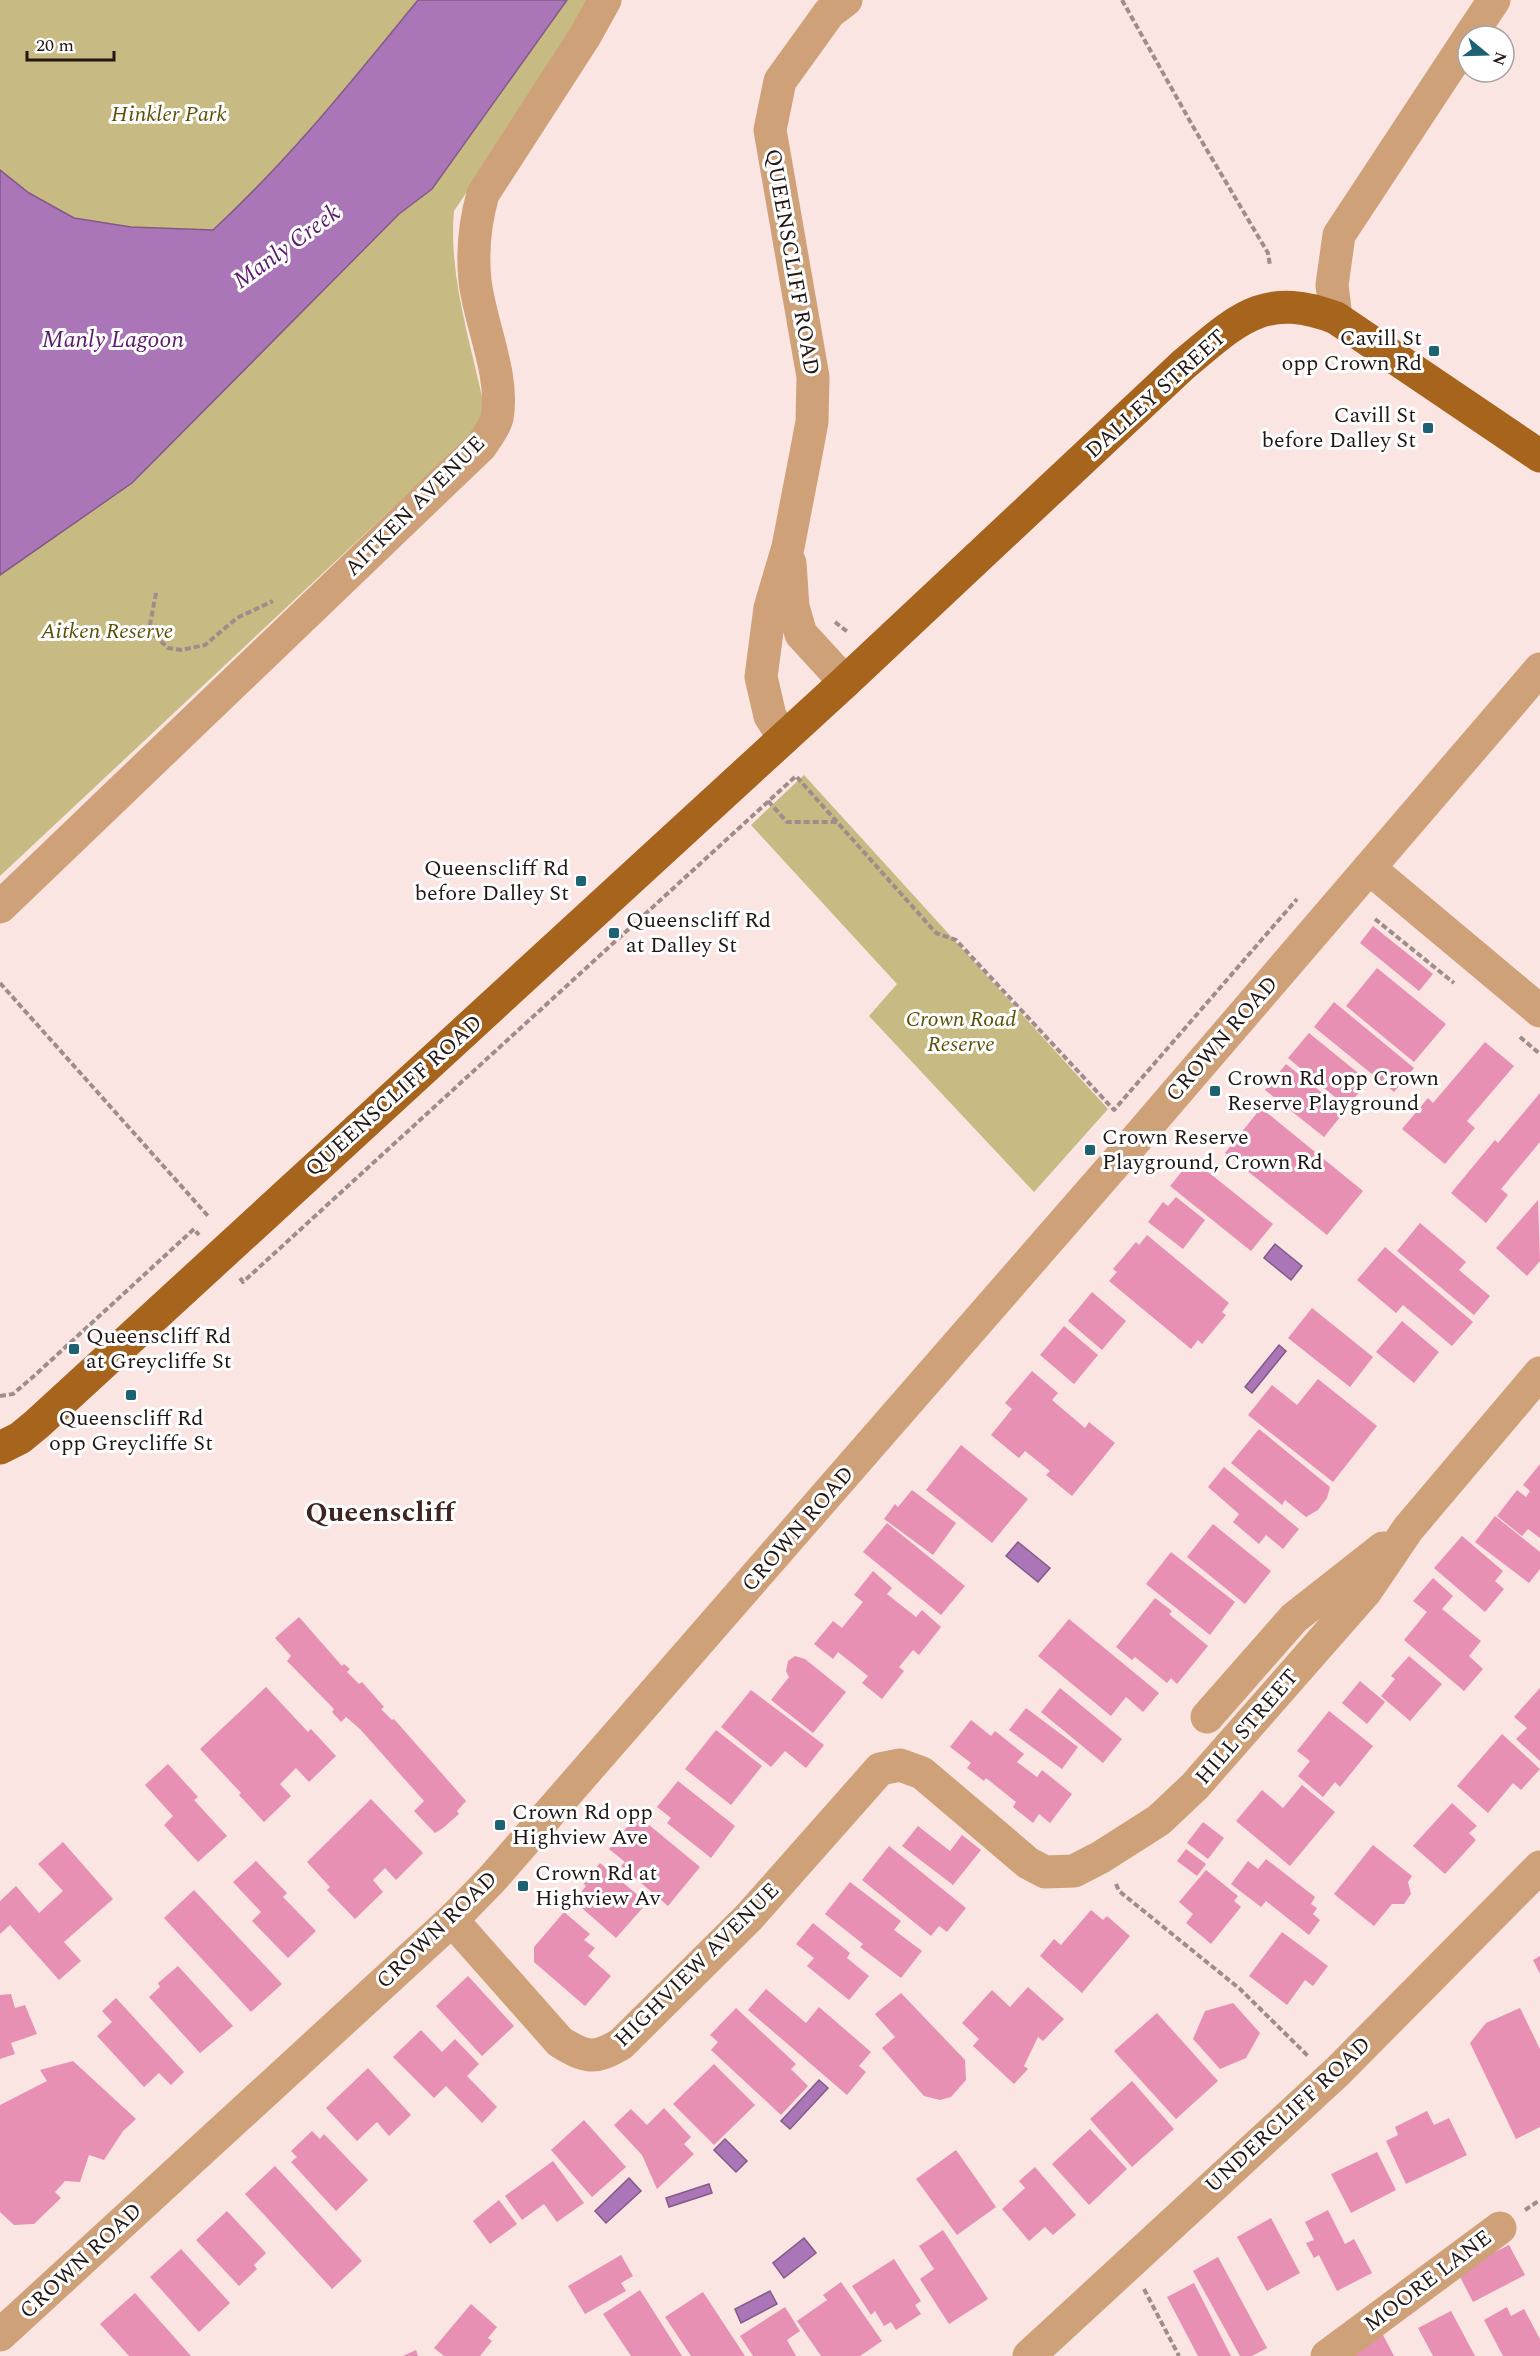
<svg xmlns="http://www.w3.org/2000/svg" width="1540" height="2356" font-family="Spectral,serif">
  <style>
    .green { fill: #c7ba82 }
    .water { fill: #ab76b8; stroke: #825a87; stroke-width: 1.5 }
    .building { fill: #e790b3 }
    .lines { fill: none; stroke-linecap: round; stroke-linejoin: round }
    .path { stroke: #9e8d8a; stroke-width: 4; stroke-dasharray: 6 3; stroke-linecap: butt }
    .minor { stroke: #cfa178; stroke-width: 33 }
    .major { stroke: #a6641c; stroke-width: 33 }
    .poi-dot { fill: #1c6273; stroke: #fff; stroke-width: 2 }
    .labels { text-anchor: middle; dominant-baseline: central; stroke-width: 6; stroke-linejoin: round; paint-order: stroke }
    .park-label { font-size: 22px; font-style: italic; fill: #5e5007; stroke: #fff }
    .street-label { font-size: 22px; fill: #221715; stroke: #fff }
    .poi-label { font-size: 22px; fill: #221715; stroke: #fff; text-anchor: start }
    .water-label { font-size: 24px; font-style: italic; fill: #5e1b6d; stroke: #fff }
    .district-label { font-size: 28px; font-weight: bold; fill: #3e2521; stroke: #fff }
  </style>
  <rect width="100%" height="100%" fill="#fae5e2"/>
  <!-- green -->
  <g class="green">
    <path d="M0 0H418L335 104 272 174 213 230 131 227 74 218 29 193 0 170Z"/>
    <path d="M567 0H596L454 211C448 275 471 343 484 406L481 425 0 876V575L132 483 399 214 432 189Z"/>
    <path d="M804 775 1108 1109 1034 1192 869 1016 897 984 751 825Z"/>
  </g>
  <!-- water -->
  <g class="water">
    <path d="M418 0H567L432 189 399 214 132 483 0 575V170L29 193 74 218 131 227 213 230C290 159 352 81 418 0Z"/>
    <path d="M1275 1244 1302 1266 1291 1280 1264 1258Z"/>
    <path d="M1279 1345 1286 1351 1252 1393 1245 1387Z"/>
    <path d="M1018 1542 1050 1568 1038 1582 1006 1556Z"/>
    <path d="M819 2080 828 2088 790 2129 781 2121Z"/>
    <path d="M725 2139 747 2161 736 2172 714 2150Z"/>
    <path d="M629 2178 641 2191 606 2223 595 2211Z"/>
    <path d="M709 2184 712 2193 669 2207 666 2198Z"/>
    <path d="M804 2238 816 2253 784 2278 773 2263Z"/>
    <path d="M770 2291 777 2304 741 2323 735 2309Z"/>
  </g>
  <!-- building -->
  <g class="building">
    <path d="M1373 926 1433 974 1419 991 1360 943Z"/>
    <path d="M1377 968 1446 1024 1414 1062 1346 1006Z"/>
    <path d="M1334 1002 1414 1068 1394 1092 1314 1027Z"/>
    <path d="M1309 1033 1368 1081 1347 1107 1288 1058Z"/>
    <path d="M1485 1042 1514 1066 1467 1121 1475 1128 1445 1164 1402 1129 1428 1098 1433 1103Z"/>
    <path d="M1286 1064 1345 1111 1324 1137 1265 1090Z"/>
    <path d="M1540 1093V1142L1501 1189 1508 1195 1486 1223 1451 1193 1495 1140 1498 1143Z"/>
    <path d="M1261 1108 1363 1191 1327 1235 1225 1153Z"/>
    <path d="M1192 1159 1273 1224 1251 1251 1170 1186Z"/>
    <path d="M1176 1197 1205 1220 1183 1249 1148 1222 1163 1202 1168 1206Z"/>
    <path d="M1538 1200 1540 1261 1527 1276 1496 1248Z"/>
    <path d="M1420 1223 1466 1262 1459 1270 1490 1296 1474 1315 1397 1251Z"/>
    <path d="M1147 1235 1229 1303 1222 1312 1226 1315 1202 1344 1198 1340 1191 1349 1109 1281 1117 1272 1113 1269 1136 1242 1139 1245Z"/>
    <path d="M1385 1247 1473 1322 1452 1346 1403 1305 1396 1313 1357 1280Z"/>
    <path d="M1092 1292 1126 1321 1102 1350 1068 1321Z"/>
    <path d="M1312 1308 1373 1357 1350 1387 1288 1338Z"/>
    <path d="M1402 1321 1439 1352 1414 1383 1376 1352Z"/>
    <path d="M1064 1326 1098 1355 1074 1384 1040 1355Z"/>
    <path d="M1032 1371 1058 1393 1052 1400 1085 1428 1089 1422 1115 1443 1072 1496 1046 1475 1050 1471 1025 1451 1019 1458 991 1435 1012 1409 1005 1403Z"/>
    <path d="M1318 1379 1377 1426 1333 1482 1248 1415 1272 1385 1297 1405Z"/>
    <path d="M1259 1429 1330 1487 1327 1498 1318 1510 1306 1517 1285 1500 1282 1505 1231 1463Z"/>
    <path d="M961 1445 1028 1499 992 1543 926 1490Z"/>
    <path d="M1540 1464V1538L1528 1529 1522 1536 1497 1516 1517 1490 1526 1497 1530 1491 1523 1485Z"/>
    <path d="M1224 1467 1299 1529 1283 1549 1266 1535 1259 1544 1233 1522 1239 1514 1208 1487Z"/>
    <path d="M912 1490 956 1523 933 1555 884 1519 895 1504 898 1507Z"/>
    <path d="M1495 1516 1540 1552V1569L1529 1583 1475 1542Z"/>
    <path d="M887 1523 965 1586 941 1615 863 1552Z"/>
    <path d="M1213 1524 1271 1571 1245 1604 1187 1557Z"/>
    <path d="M1462 1536 1503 1571 1495 1581 1504 1589 1485 1612 1434 1568Z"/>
    <path d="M1171 1552 1235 1602 1210 1635 1146 1584Z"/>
    <path d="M873 1571 892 1588 887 1594 916 1617 922 1610 941 1627 919 1655 913 1650 899 1667 904 1671 882 1699 862 1683 868 1676 838 1652 833 1659 814 1644 833 1621 842 1628 863 1602 854 1595Z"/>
    <path d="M1433 1578 1453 1596 1442 1609 1481 1641 1469 1656 1483 1669 1464 1691 1404 1640 1427 1612 1413 1601Z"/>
    <path d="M1155 1598 1172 1611 1169 1614 1208 1646 1177 1684 1171 1678 1167 1683 1135 1657 1132 1660 1116 1647Z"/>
    <path d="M299 1617 342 1666 344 1664 350 1669 347 1672 359 1684 362 1682 384 1707 381 1709 392 1720 394 1719 466 1801 457 1811 459 1814 443 1828 435 1833 414 1811 424 1801 360 1729 346 1717 341 1722 332 1712 334 1709 287 1661 291 1656 275 1638Z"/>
    <path d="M1069 1619 1159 1693 1143 1712 1126 1697 1111 1716 1038 1656Z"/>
    <path d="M795 1656 805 1659 846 1692 813 1733 771 1700 789 1677 786 1671 788 1661Z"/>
    <path d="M1409 1656 1442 1684 1410 1721 1381 1696 1395 1679 1391 1676Z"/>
    <path d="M1360 1681 1385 1702 1367 1724 1342 1703Z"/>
    <path d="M266 1687 308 1732 311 1729 336 1756 309 1782 296 1768 280 1784 291 1796 264 1822 239 1795 241 1793 200 1749Z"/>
    <path d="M1060 1688 1122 1739 1103 1763 1041 1712Z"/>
    <path d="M1540 1688V1761L1516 1739 1527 1728 1514 1717Z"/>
    <path d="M751 1690 824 1745 806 1768 785 1751 771 1767 721 1727Z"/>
    <path d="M1026 1708 1078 1747 1062 1769 1009 1730Z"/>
    <path d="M1329 1711 1373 1746 1340 1787 1335 1782 1323 1797 1298 1776 1310 1761 1297 1751Z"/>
    <path d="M971 1720 991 1736 995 1731 1024 1754 1017 1762 1037 1777 1042 1770 1072 1794 1050 1823 1039 1814 1033 1823 1013 1807 1016 1802 986 1778 984 1781 967 1768 971 1763 950 1747Z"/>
    <path d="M716 1730 762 1766 731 1805 685 1769Z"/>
    <path d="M1502 1734 1540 1769 1521 1790 1513 1783 1488 1813 1457 1786Z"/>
    <path d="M168 1764 198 1797 194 1800 227 1836 198 1862 164 1825 173 1816 145 1785Z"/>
    <path d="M678 1781 735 1826 711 1858 667 1823 671 1818 657 1807Z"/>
    <path d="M1302 1785 1335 1812 1290 1866 1236 1821 1262 1790 1283 1808Z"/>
    <path d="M371 1799 423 1853 396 1880 385 1868 373 1880 383 1892 355 1919 327 1890 330 1887 307 1862Z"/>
    <path d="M1452 1803 1477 1826 1469 1833 1476 1840 1445 1874 1413 1846Z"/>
    <path d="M637 1815 700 1867 668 1906 621 1866 625 1862 609 1849Z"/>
    <path d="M1203 1822 1224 1838 1208 1859 1187 1843Z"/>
    <path d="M918 1826 950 1851 962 1835 981 1850 953 1885 902 1846Z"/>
    <path d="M63 1842 113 1899 64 1942 81 1961 59 1980 10 1925 0 1934V1901L16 1886 39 1913 63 1891 38 1864Z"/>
    <path d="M1373 1845 1412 1876 1408 1882 1411 1894 1404 1904H1392L1374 1926 1334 1894Z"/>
    <path d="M889 1846 966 1908 947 1932 939 1926 931 1936 862 1880Z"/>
    <path d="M1186 1849 1206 1864 1197 1876 1177 1861Z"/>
    <path d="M1266 1859 1315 1897 1311 1904 1317 1908 1313 1914 1320 1920 1309 1935 1266 1901 1261 1907 1231 1884 1248 1861 1258 1869Z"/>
    <path d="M256 1861 287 1893 283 1897 316 1931 288 1958 252 1921 261 1912 233 1882Z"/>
    <path d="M600 1863 647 1903 616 1938 574 1901 586 1886 583 1883Z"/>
    <path d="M1206 1870 1238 1896 1234 1901 1241 1907 1211 1944 1186 1923 1193 1914 1179 1902Z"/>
    <path d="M850 1882 901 1921 894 1930 922 1951 901 1978 860 1947 863 1944 825 1914Z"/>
    <path d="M194 1890 282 1984 251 2012 164 1918Z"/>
    <path d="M1091 1910 1103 1920 1107 1916 1130 1936 1082 1993 1040 1956 1054 1939 1061 1945Z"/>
    <path d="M564 1912 590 1934 584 1940 595 1948 588 1956 611 1976 585 2006 534 1962V1947Z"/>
    <path d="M813 1923 850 1953 847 1958 869 1976 849 2000 807 1966 814 1958 796 1944Z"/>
    <path d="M1282 1932 1328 1966 1313 1986 1305 1980 1287 2005 1249 1976Z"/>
    <path d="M1540 1956V1974L1533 1960Z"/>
    <path d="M178 1966 233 2026 200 2053 149 1997 160 1987 158 1983Z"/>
    <path d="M468 1976 514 2026 482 2056 436 2006Z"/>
    <path d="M1028 1987 1064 2019 1043 2041 1038 2037 1024 2066 1028 2069 1014 2084 973 2046 979 2039 962 2023 992 1990 1010 2007Z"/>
    <path d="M766 1989 806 2023 819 2007 871 2052 859 2066 866 2072 847 2095 748 2010Z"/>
    <path d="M901 1993 965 2060 966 2080 951 2097 940 2100 924 2096 882 2048 895 2037 875 2014Z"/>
    <path d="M11 1994 15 2008 25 2005 37 2034 11 2043 15 2054 0 2059V1995Z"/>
    <path d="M116 1998 184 2072 171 2085 159 2073 144 2087 97 2036 112 2022 102 2011Z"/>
    <path d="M1233 2003 1260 2033 1246 2058 1220 2069 1193 2039 1205 2011Z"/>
    <path d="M736 2008 796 2064 791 2069 808 2086 781 2115 711 2050 718 2042 710 2035Z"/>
    <path d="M1520 2008 1540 2049V2127L1516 2139 1470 2043 1486 2023Z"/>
    <path d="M1157 2013 1218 2081 1176 2119 1114 2051Z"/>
    <path d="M421 2030 442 2052 455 2039 479 2064 467 2076 497 2107 482 2123 446 2086 434 2098 393 2057Z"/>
    <path d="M73 2061 136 2119 123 2131 104 2160 89 2155 80 2182 65 2181 55 2192 61 2198 34 2224 14 2225 0 2212V2105L47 2081 40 2070Z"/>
    <path d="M714 2064 755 2105 714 2145 673 2104Z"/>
    <path d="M368 2068 411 2115 389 2136 377 2122 357 2141 326 2108Z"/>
    <path d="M1132 2081 1174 2129 1132 2167 1090 2119Z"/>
    <path d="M664 2108 691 2137 684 2144 694 2154 657 2189 642 2155 614 2125 631 2109 647 2125Z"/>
    <path d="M1427 2111 1434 2125 1449 2118 1467 2155 1406 2184 1386 2141 1398 2135 1395 2127Z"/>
    <path d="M584 2120 626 2167 592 2197 551 2150Z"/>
    <path d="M1090 2129 1127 2169 1089 2205 1052 2164Z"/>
    <path d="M312 2131 320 2139 324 2134 368 2180 336 2211 291 2162 297 2157 291 2151Z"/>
    <path d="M956 2150 996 2207 957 2235 916 2179Z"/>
    <path d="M1377 2152 1396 2190 1351 2213 1331 2174Z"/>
    <path d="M553 2161 584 2203 557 2222 544 2204 522 2220 505 2196Z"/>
    <path d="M275 2166 362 2261 332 2289 245 2194Z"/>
    <path d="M1035 2167 1076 2215 1053 2235 1045 2227 1029 2241 1002 2209 1025 2188 1019 2181Z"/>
    <path d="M499 2200 517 2224 490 2244 473 2221Z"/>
    <path d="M1328 2210 1345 2244 1354 2239 1372 2273 1337 2291 1319 2255 1314 2258 1306 2243 1314 2240 1305 2222Z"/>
    <path d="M227 2211 266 2253 254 2265 257 2269 239 2286 196 2240Z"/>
    <path d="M1271 2218 1300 2273 1267 2291 1237 2237Z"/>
    <path d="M943 2230 988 2299 949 2324 920 2279 934 2269 919 2246Z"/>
    <path d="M1509 2245 1525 2275 1473 2302 1457 2271Z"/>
    <path d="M181 2249 230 2303 199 2332 150 2277Z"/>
    <path d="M621 2255 633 2276 621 2283 626 2291 585 2314 568 2286Z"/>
    <path d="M1218 2257 1267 2348 1252 2356H1240L1193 2271Z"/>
    <path d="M894 2259 921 2301 915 2305 921 2314 896 2330 891 2322 884 2326 875 2311 871 2315 852 2286Z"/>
    <path d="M841 2282 882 2341 860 2356H821L797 2321 827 2300 823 2295Z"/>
    <path d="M1194 2283 1231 2356H1198L1167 2297Z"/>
    <path d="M640 2290 682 2356H631L603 2314Z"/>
    <path d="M703 2292 745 2356H691L665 2317Z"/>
    <path d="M135 2293 191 2356H129L100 2324Z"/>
    <path d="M471 2304 497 2327 488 2338 492 2341 480 2356H444L434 2348Z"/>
    <path d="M785 2307 800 2331 787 2340 796 2356H753L740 2336Z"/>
    <path d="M1507 2307 1511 2316 1524 2309 1540 2339V2356H1503L1484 2320Z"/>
    <path d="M1451 2311 1475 2356H1433L1418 2328Z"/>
    <path d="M1382 2333 1394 2356H1348Z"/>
    <path d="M416 2350 418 2356H403Z"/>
  </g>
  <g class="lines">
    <!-- path -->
    <g class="path">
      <path d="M1122 0 1195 130 1268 253 1270 266"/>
      <path d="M156 593 149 630 168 648 181 650 205 645 237 618 273 601"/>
      <path d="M835 622 849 633"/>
      <path d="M768 801 787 822H837"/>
      <path d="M1375 919 1454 983"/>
      <path d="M0 983 208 1216"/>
      <path d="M1520 1037 1540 1054"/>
      <path d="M240 1278 243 1282 796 776 936 933 956 940 1114 1110 1297 899"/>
      <path d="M0 1396 13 1394 34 1376 194 1229 199 1235"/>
      <path d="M1116 1884 1119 1891 1240 1989 1309 2057"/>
      <path d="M1525 2210 1540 2200"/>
      <path d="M1144 2289 1179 2356"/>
    </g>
    <!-- minor -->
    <g class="minor">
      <path d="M1470 36 1494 0"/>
      <path d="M1336 318 1332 285 1339 235 1468 39"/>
      <path d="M790 563 793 607 801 634 845 682"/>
      <path d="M784 738 770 716 761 677 770 608 788 547 805 459 812 422 813 377 770 130 780 81 829 13 846 0"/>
      <path d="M1369 868 1540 1011"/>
      <path d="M0 907 481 446C486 438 495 427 497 418 505 376 480 324 475 281 472 251 475 222 483 194L585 36 605 0"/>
      <path d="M1207 1717 1294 1618 1383 1548"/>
      <path d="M452 1920 560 2042C586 2058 594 2060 621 2044L749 1917 880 1769 900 1765 922 1773 1028 1863 1045 1872 1074 1871 1101 1857 1159 1820 1195 1786 1366 1591 1408 1529 1540 1373"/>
      <path d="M0 2335 452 1920 492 1879 1133 1143 1540 669"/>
      <path d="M1029 2356 1338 2071 1540 1867"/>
      <path d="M1327 2356 1500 2228"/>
    </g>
    <!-- major -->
    <path class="major" d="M0 1448 20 1438 37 1424 845 682 1183 365C1237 320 1264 290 1336 318L1540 456"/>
  </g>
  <!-- markers -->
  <g class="poi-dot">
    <rect x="1428" y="345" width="12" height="12" rx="3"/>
    <rect x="1422" y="422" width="12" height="12" rx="3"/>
    <rect x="575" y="875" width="12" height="12" rx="3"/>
    <rect x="608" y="927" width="12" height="12" rx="3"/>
    <rect x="1209" y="1085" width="12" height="12" rx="3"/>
    <rect x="1084" y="1144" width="12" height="12" rx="3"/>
    <rect x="68" y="1343" width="12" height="12" rx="3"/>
    <rect x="125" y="1389" width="12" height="12" rx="3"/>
    <rect x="494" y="1819" width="12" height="12" rx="3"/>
    <rect x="517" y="1880" width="12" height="12" rx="3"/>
  </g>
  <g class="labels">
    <!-- park labels -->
    <g class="park-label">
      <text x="169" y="114">Hinkler Park</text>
      <text x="107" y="631">Aitken Reserve</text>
      <text x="961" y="1019">Crown Road<tspan x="961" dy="25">Reserve</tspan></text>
    </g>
    <!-- street labels -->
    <g class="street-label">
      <text transform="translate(792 262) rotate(80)">QUEENSCLIFF ROAD</text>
      <text transform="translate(1156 394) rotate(-42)">DALLEY STREET</text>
      <text transform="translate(415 506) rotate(-45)">AITKEN AVENUE</text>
      <text transform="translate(1222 1039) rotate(-49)">CROWN ROAD</text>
      <text transform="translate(394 1096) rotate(-42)">QUEENSCLIFF ROAD</text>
      <text transform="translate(798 1529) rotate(-49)">CROWN ROAD</text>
      <text transform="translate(1247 1727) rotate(-49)">HILL STREET</text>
      <text transform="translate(437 1930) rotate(-44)">CROWN ROAD</text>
      <text transform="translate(697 1965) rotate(-45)">HIGHVIEW AVENUE</text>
      <text transform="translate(1288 2115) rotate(-43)">UNDERCLIFF ROAD</text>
      <text transform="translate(81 2261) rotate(-43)">CROWN ROAD</text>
      <text transform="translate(1428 2281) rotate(-37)">MOORE LANE</text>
    </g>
    <!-- poi labels -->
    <g class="poi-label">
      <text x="1422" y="338" text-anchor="end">Cavill St<tspan x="1422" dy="25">opp Crown Rd</tspan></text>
      <text x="1416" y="415" text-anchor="end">Cavill St<tspan x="1416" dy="25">before Dalley St</tspan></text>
      <text x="569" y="868" text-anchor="end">Queenscliff Rd<tspan x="569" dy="25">before Dalley St</tspan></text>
      <text x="626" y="920">Queenscliff Rd<tspan x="626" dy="25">at Dalley St</tspan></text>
      <text x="1227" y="1078">Crown Rd opp Crown<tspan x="1227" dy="25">Reserve Playground</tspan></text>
      <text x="1102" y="1137">Crown Reserve<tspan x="1102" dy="25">Playground, Crown Rd</tspan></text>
      <text x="86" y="1336">Queenscliff Rd<tspan x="86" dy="25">at Greycliffe St</tspan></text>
      <text x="131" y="1418" text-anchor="middle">Queenscliff Rd<tspan x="131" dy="25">opp Greycliffe St</tspan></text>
      <text x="512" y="1812">Crown Rd opp<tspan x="512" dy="25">Highview Ave</tspan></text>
      <text x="535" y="1873">Crown Rd at<tspan x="535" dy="25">Highview Av</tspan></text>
    </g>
    <!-- water labels -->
    <g class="water-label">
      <text transform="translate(287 247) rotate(-36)">Manly Creek</text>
      <text x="113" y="340">Manly Lagoon</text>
    </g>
    <!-- district labels -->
    <g class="district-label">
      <text x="380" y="1512">Queenscliff</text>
    </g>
  </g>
  <!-- north arrow -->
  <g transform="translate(1486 54) rotate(109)"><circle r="28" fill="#ffffff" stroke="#a7a2a1" stroke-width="1.5"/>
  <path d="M0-4.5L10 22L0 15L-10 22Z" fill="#1c6273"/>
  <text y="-9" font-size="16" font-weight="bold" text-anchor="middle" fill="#221715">N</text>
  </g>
  <!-- scale -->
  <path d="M27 51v9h87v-9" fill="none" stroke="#221715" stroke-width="3"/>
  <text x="36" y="51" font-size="18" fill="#221715" stroke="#ffffff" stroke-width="4.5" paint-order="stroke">20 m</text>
</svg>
